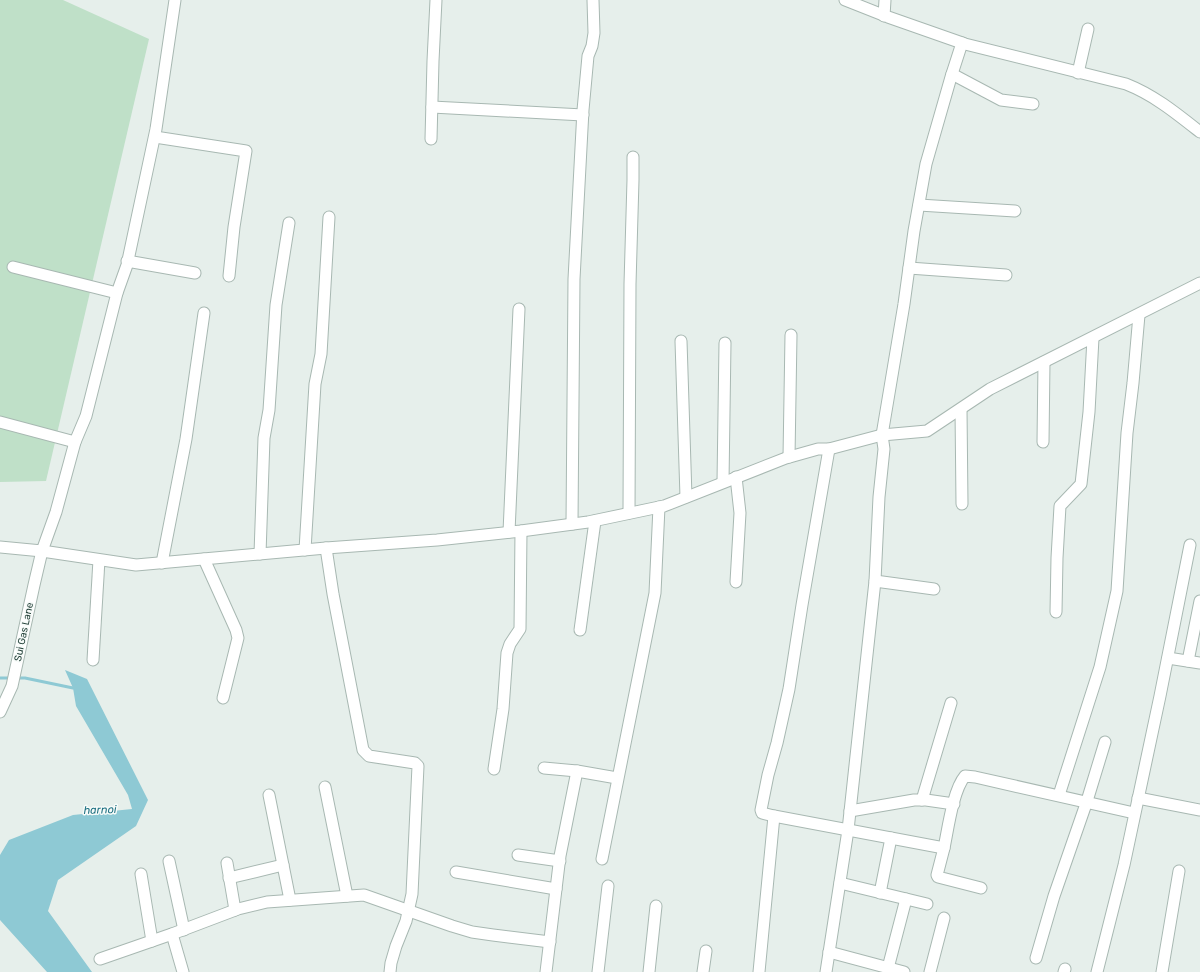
<svg xmlns="http://www.w3.org/2000/svg" width="1200" height="972" font-family="Rubik,sans-serif">
  <style>
    .green { fill: #bfe0c8 }
    .water { fill: #8ec9d4 }
    .lines { fill: none; stroke-linecap: round; stroke-linejoin: round }
    .stream { stroke: #8ec9d4; stroke-width: 3 }
    .street-casing { stroke: #a8b8b2; stroke-width: 13 }
    .street { stroke: #fff; stroke-width: 11 }
    .labels { text-anchor: middle; dominant-baseline: central; stroke-width: 3; stroke-linejoin: round; paint-order: stroke }
    .street-label { font-size: 10px; fill: #24423a; stroke: #f7fbf9 }
    .water-label { font-size: 11px; font-style: italic; fill: #1c6f80; stroke: #f7fbf9 }
  </style>
  <rect width="100%" height="100%" fill="#e6efeb"/>
  <!-- green -->
  <path class="green" d="M0 0H63L149 39 46 481 0 482Z"/>
  <!-- water -->
  <path class="water" d="M65 670 87 679 148 800 136 826 58 880 48 911 92 972H47L0 920V855L9 840 73 815 132 809 128 795 76 706 73 688Z"/>
  <g class="lines">
    <!-- stream -->
    <g class="stream">
      <path d="M0 678H11"/>
      <path d="M17 678H25L73 688 76 686"/>
    </g>
    <!-- street casing -->
    <g class="street-casing">
      <g id="street">
        <path d="M845 0 888 17 965 44 1126 84C1154 95 1176 113 1200 132"/>
        <path d="M884 16 885 0"/>
        <path d="M1078 73 1088 29"/>
        <path d="M952 74 1001 100 1033 104"/>
        <path d="M432 107 583 115"/>
        <path d="M155 137 246 151 234 227 229 276"/>
        <path d="M431 139 433 61 436 0"/>
        <path d="M919 205 1015 211"/>
        <path d="M127 261 195 273"/>
        <path d="M13 267 117 293"/>
        <path d="M909 268 1006 275"/>
        <path d="M681 341 686 497"/>
        <path d="M961 409 962 504"/>
        <path d="M0 422 75 442"/>
        <path d="M1043 442 1044 362"/>
        <path d="M829 449 802 605 789 689 777 743 768 775 761 810 762 813 774 816 944 848 937 875 938 877 981 888"/>
        <path d="M789 457 791 335"/>
        <path d="M723 482 725 343"/>
        <path d="M629 513 630 284 633 180V157"/>
        <path d="M572 524 574 279 583 110 588 56 592 46 594 33 593 0"/>
        <path d="M509 532 519 309"/>
        <path d="M0 547 42 551 136 565 326 548 437 540 521 531 588 522 664 506 786 458 818 449H829L882 435 927 431 990 389 1200 283"/>
        <path d="M326 548 333 594 363 750 369 756 415 763 418 766 412 894 406 921 396 946 391 963 390 972"/>
        <path d="M305 550 315 384 321 354 329 217"/>
        <path d="M260 554 264 438 269 410 276 305 289 223"/>
        <path d="M204 559 236 630 238 638 223 698"/>
        <path d="M162 563 186 439 204 313"/>
        <path d="M875 581 934 589"/>
        <path d="M736 582 740 513 736 477"/>
        <path d="M1056 612 1057 558 1060 506 1081 484 1089 412 1093 338"/>
        <path d="M580 630 595 521"/>
        <path d="M1168 658 1200 663"/>
        <path d="M93 660 99 560"/>
        <path d="M1188 661 1200 601"/>
        <path d="M0 712 12 686 34 585 42 551 56 512 75 442 86 416 117 293 127 265 156 129 175 0"/>
        <path d="M544 768 577 771 617 778"/>
        <path d="M494 769 503 709 507 653 510 644 520 629 521 531"/>
        <path d="M325 787 347 896"/>
        <path d="M269 795 290 900"/>
        <path d="M1059 795 1100 667 1117 591 1127 433 1133 383 1139 315"/>
        <path d="M1138 798 1200 810"/>
        <path d="M922 800 951 703"/>
        <path d="M850 811 914 800H926L954 804"/>
        <path d="M944 848C948 829 953 790 965 776L975 777 1134 813"/>
        <path d="M518 855 560 861"/>
        <path d="M602 859 655 593 659 507"/>
        <path d="M169 861 184 930"/>
        <path d="M227 863 235 910"/>
        <path d="M456 872 556 889"/>
        <path d="M141 874 152 941"/>
        <path d="M229 878 283 865"/>
        <path d="M840 883 927 904"/>
        <path d="M880 893 891 838"/>
        <path d="M172 934 183 972"/>
        <path d="M829 952 904 972"/>
        <path d="M1036 958 1054 896 1087 801 1105 742"/>
        <path d="M100 959 172 934 238 909 267 902 364 895 452 926 472 932 493 935 550 942"/>
        <path d="M888 968 906 899"/>
        <path d="M546 972 560 856 577 771"/>
        <path d="M598 972 608 886"/>
        <path d="M649 972 656 906"/>
        <path d="M703 972 706 951"/>
        <path d="M759 972 774 816"/>
        <path d="M826 972 848 830 875 581 879 497 884 449 882 435 904 304 914 231 926 164 951 77 962 43"/>
        <path d="M930 972 944 918"/>
        <path d="M1064 972 1065 969"/>
        <path d="M1097 972 1124 865 1160 696 1190 545"/>
        <path d="M1162 972 1179 871"/>
      </g>
    </g>
    <!-- street -->
    <use href="#street" class="street"/>
  </g>
  <g class="labels">
    <!-- street labels -->
    <g class="street-label">
      <text transform="translate(24 632) rotate(-78)">Sui Gas Lane</text>
    </g>
    <!-- water labels -->
    <g class="water-label">
      <text transform="translate(100 810) rotate(-2)">harnoi</text>
    </g>
  </g>
</svg>
